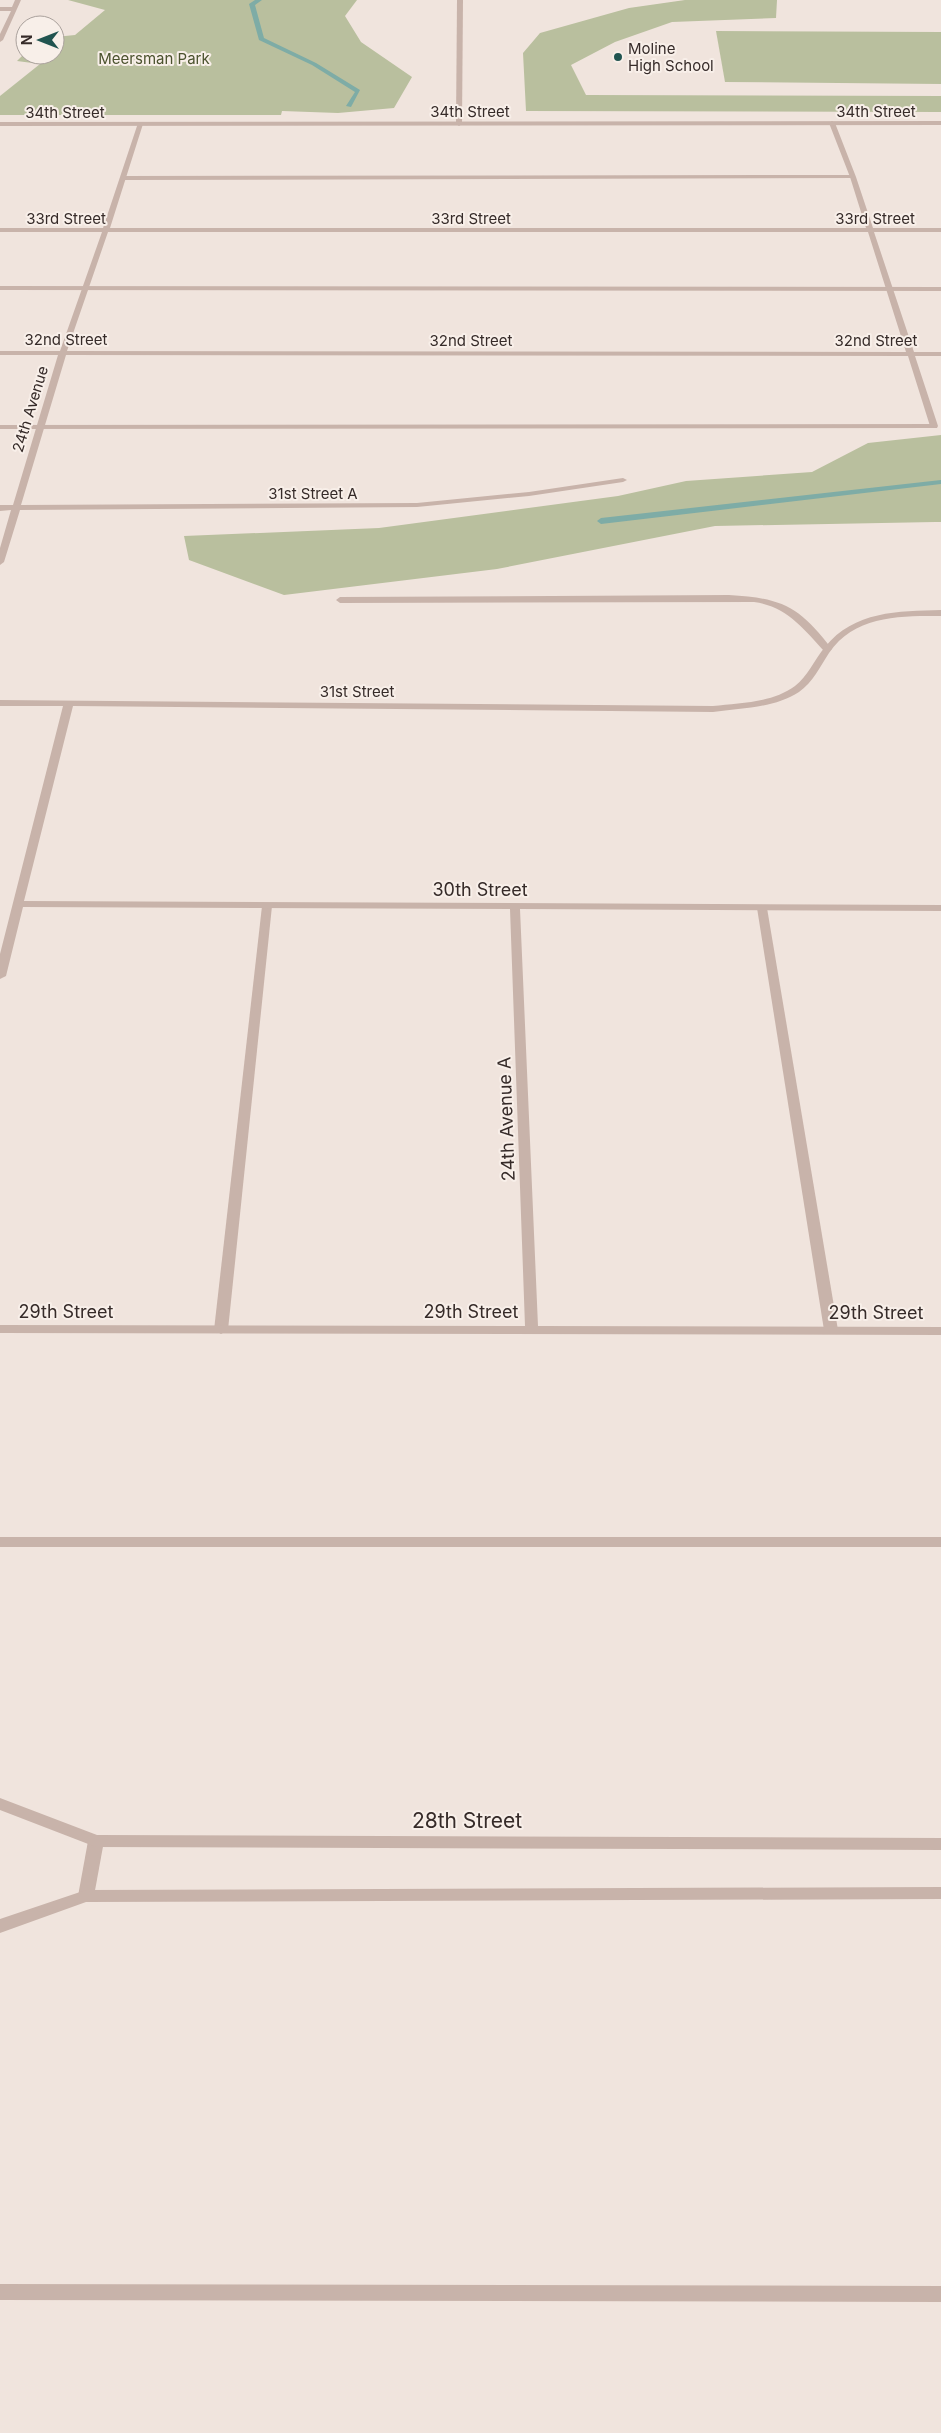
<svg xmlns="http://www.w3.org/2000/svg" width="941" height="2433" font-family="Inter,sans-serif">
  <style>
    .green { fill: #b9bf9e }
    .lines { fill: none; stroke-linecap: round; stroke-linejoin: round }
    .stream { fill: #7eaca6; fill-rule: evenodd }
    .service { fill: #c8b3aa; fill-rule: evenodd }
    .minor { fill: #c8b3aa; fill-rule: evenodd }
    .tertiary { fill: #c8b3aa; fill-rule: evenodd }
    .poi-dot { fill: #215450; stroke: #f8efe9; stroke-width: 2 }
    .labels { text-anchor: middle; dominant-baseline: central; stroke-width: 4; stroke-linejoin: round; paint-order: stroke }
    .far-poi-label { font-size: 15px; fill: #362b29; stroke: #f8efe9; text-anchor: start }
    .far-park-label { font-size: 15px; fill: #4b522e; stroke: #f8efe9 }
    .far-street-label { font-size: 15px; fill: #362b29; stroke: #f8efe9 }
    .street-label { font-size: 18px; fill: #362b29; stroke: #f8efe9 }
    .near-street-label { font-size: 21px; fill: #362b29; stroke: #f8efe9 }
  </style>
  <rect width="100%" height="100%" fill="#f0e4dd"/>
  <!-- green -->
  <g class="green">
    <path d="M68 0H357L345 16 361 42 412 77 394 108 338 113 282 111 281 115H0V96L40 64 17 61 25 53 55 55V37L75 35 105 10Z"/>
    <path d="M685 0H777L776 18 672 22 615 42 571 65 586 95 941 96V112L526 111 523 53 540 33 629 8Z"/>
    <path d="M716 31 941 32V84L725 82Z"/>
    <path d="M941 435V522H935L715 526 497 569 284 595 189 560 184 536 379 528 618 496 686 481 812 472 868 443Z"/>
  </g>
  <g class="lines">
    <!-- stream -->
    <g class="stream">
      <path d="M255 0H262L255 5 264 38 316 63 360 90 351 107 346 106 355 92 312 65 259 40 249 4Z"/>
      <path d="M941 480V484L601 524 597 521 601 518Z"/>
    </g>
    <!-- service -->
    <g class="service">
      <path d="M15 0H21L3 40 0 42V34L11 11H0V7H12Z"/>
      <path d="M457 0H463L462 124 459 126 456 124Z"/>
      <path d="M853 175 855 178 124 180 121 178 124 176Z"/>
      <path d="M0 286 941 287V291L0 290Z"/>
      <path d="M937 424V428H934L0 429V425Z"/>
      <path d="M729 595C782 598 799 606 832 649L827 652 824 651C804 629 786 606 754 602L340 603 336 600 340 597Z"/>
      <path d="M267 903 272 906 228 1330 221 1334 214 1330 262 906Z"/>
      <path d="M762 905 767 908 838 1330 831 1334 824 1330 757 908Z"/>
      <rect x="0" y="1537" width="941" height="10"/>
      <path d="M96 1835 102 1837 104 1841 94 1896 92 1901 86 1902 80 1901 78 1896 88 1841 90 1837Z"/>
      <path d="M0 2284 941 2286V2302L0 2300Z"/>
    </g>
    <!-- minor -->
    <g class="minor">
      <path d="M832 121 835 123 856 177 873 228H941V232H874L914 352H941V356H915L938 426 937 428 930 426 908 356 66 355 21 505 417 503 529 492 623 478 627 480 623 482 529 496 417 507 20 510 4 562 0 565V548L11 510 0 511V505H13L58 355H0V351H60L102 232H0V228H103L138 123 143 124 110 228H866L850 177 829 123ZM108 232H868L906 352 67 351Z"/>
      <path d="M941 610V616C900 616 855 615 829 653 820 667 813 682 799 692 775 708 741 708 713 712L73 706 24 901 941 905V911L520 909 538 1326 941 1327V1335L0 1333V1325L525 1326 510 909 23 907 6 976 0 979V954L63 706H0V700L713 706C739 703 772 703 795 686 808 676 814 660 825 647 854 611 898 611 941 610Z"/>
      <path d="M0 1798 97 1835 941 1838V1850L96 1847 0 1810Z"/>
      <path d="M941 1887V1899L86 1902 0 1933V1919L86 1890Z"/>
    </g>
    <!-- tertiary -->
    <path class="tertiary" d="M941 121V125L0 126V122Z"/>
  </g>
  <!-- markers -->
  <circle class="poi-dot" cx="618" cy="57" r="5"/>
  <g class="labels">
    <!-- far-poi labels -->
    <g class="far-poi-label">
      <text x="628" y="48">Moline<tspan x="628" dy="17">High School</tspan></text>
    </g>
    <!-- far-park labels -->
    <g class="far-park-label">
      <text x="154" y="58">Meersman Park</text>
    </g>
    <!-- far-street labels -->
    <g class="far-street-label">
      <text x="470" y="111">34th Street</text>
      <text x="876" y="111">34th Street</text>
      <text x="65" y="112">34th Street</text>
      <text x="66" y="218">33rd Street</text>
      <text x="471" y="218">33rd Street</text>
      <text x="875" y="218">33rd Street</text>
      <text x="66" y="339">32nd Street</text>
      <text x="471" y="340">32nd Street</text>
      <text x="876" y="340">32nd Street</text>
      <text transform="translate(30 409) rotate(-73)">24th Avenue</text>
      <text x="313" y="493">31st Street A</text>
      <text x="357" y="691">31st Street</text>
    </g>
    <!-- street labels -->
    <g class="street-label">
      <text x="480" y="889">30th Street</text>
      <text transform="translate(506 1119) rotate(-92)">24th Avenue A</text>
      <text x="66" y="1311">29th Street</text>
      <text x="471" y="1311">29th Street</text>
      <text x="876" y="1312">29th Street</text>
    </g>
    <!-- near-street labels -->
    <g class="near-street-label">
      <text x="467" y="1820">28th Street</text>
    </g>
  </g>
  <!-- north arrow -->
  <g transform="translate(40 40) rotate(270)"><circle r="24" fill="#f8efe9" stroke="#aaa19c"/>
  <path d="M0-4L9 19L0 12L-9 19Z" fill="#215450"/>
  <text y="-8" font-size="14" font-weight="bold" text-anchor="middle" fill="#362b29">N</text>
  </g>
</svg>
